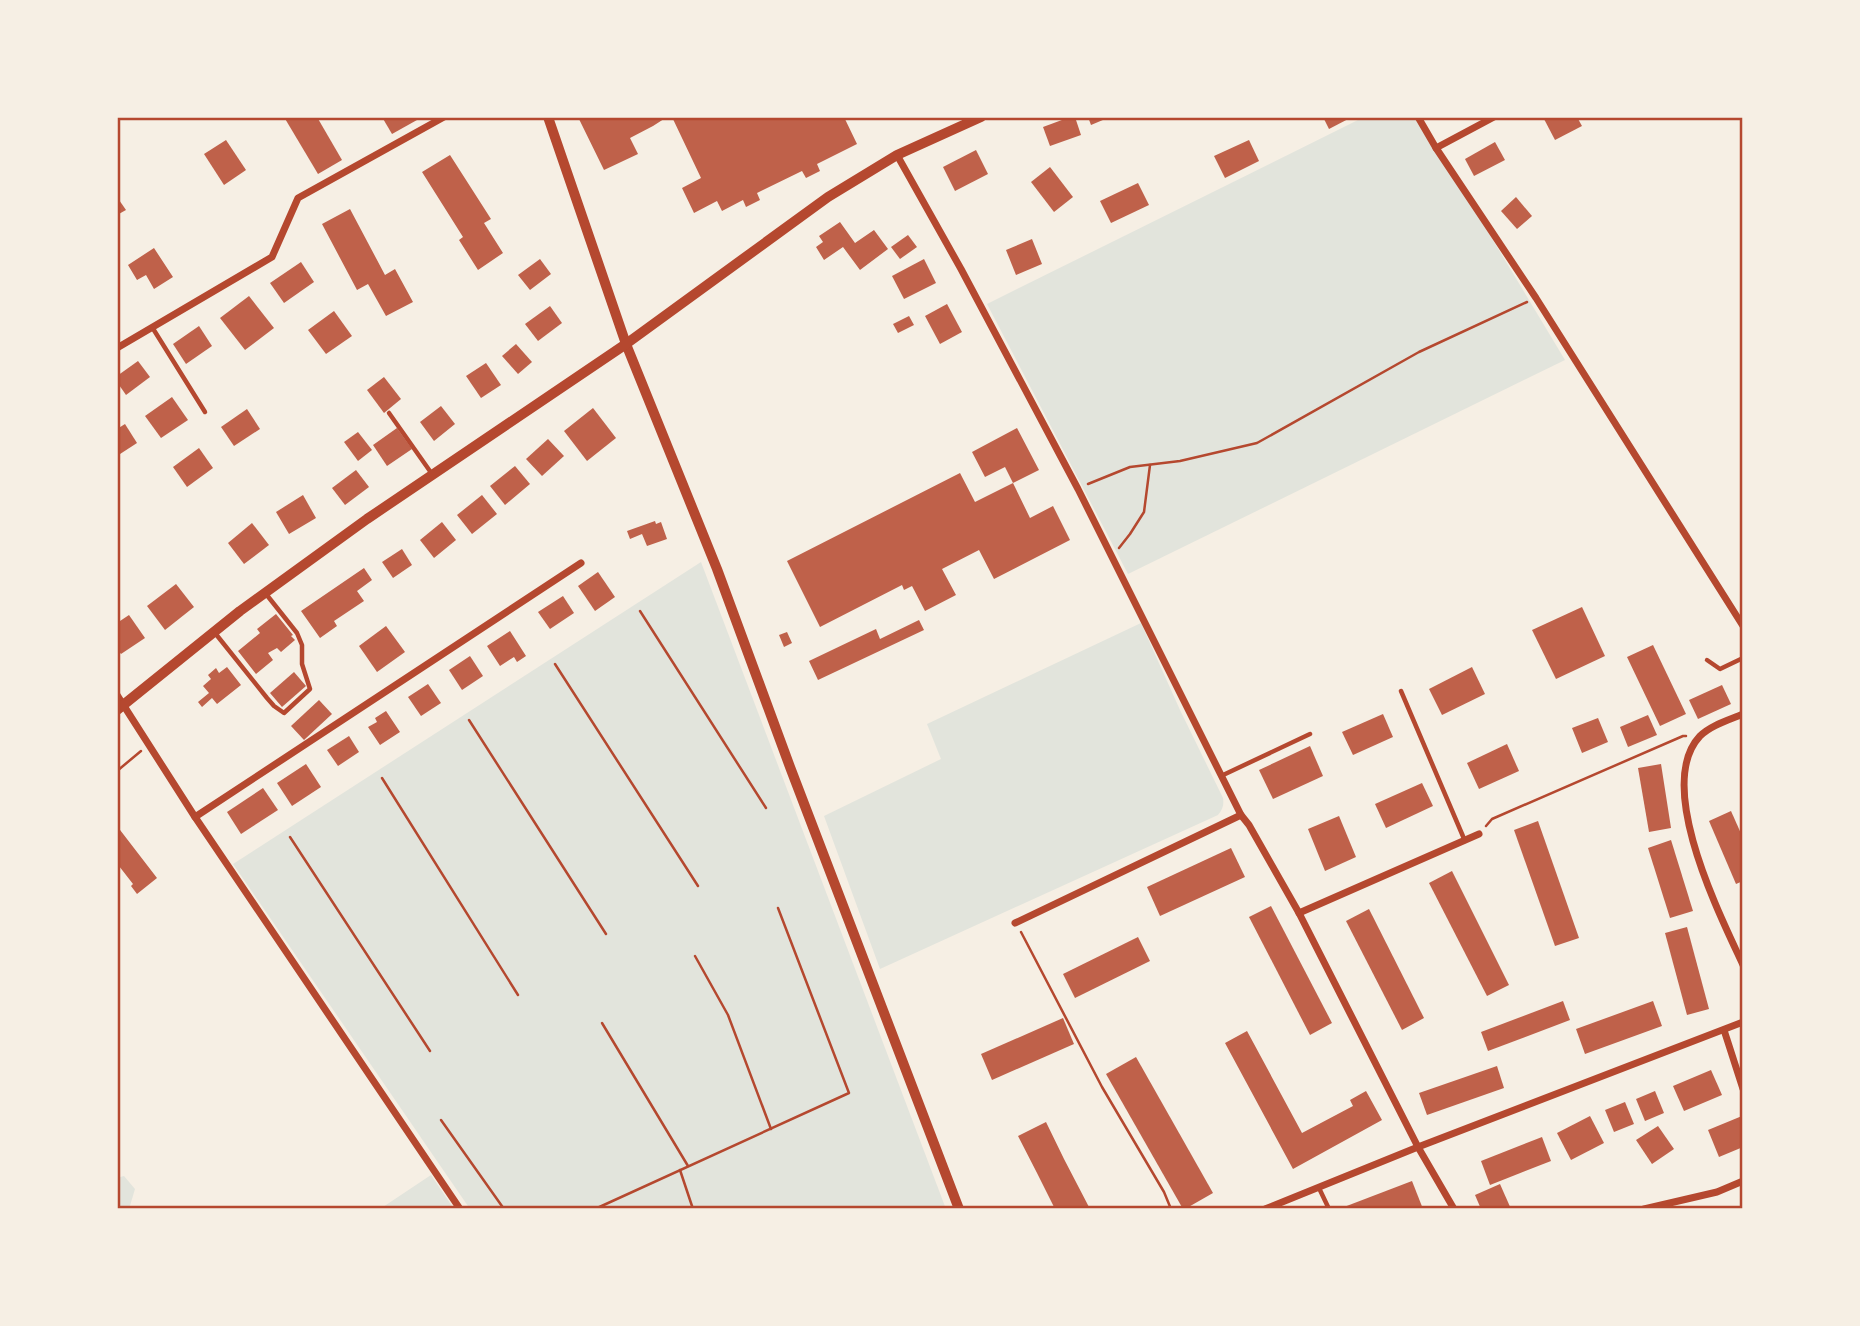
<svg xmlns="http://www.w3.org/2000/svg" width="1860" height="1326" font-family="Signika,sans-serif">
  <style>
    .green { fill: #e2e4dc }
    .building { fill: #bf614a }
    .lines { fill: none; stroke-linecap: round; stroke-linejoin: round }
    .path { stroke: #b5482f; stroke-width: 2.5 }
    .service { stroke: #b5482f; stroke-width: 4.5 }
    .minor { stroke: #b5482f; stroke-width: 7 }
    .tertiary { stroke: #b5482f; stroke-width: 10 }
    .neatline { fill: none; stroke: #b5482f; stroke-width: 2.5 }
  </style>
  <rect width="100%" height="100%" fill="#f6efe4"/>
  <!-- green -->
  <g class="green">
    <path d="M1364 117H1419L1565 360 1128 574 987 304Z"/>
    <path d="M701 562 946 1209H470L233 864Z"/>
    <path d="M1141 623 1180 710 1223 798C1224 805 1223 809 1218 815L880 969 824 816 941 759 927 724Z"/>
    <path d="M431 1175 454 1209H380Z"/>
    <path d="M124 1176 135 1189 129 1209H117V1178Z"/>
  </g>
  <!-- building -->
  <g class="building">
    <path d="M284 117H317L342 160 318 174Z"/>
    <path d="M382 117H416L417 120 392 134Z"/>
    <path d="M578 117H667L653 126 630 138 638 154 604 170Z"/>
    <path d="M672 117H844L857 144 817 164 820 171 806 178 802 171 757 193 760 200 746 207 743 200 722 211 717 201 694 213 682 188 701 178Z"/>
    <path d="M1070 117H1075L1081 135 1050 146 1043 127Z"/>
    <path d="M1088 117H1110L1091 125Z"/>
    <path d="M1323 117H1352L1329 129Z"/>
    <path d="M1547 117H1577L1582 126 1555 140 1544 119Z"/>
    <path d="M226 140 246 170 224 185 204 154Z"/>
    <path d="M1249 140 1259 161 1225 178 1214 156Z"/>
    <path d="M1495 142 1505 160 1474 176 1465 159Z"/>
    <path d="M976 150 988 174 955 191 943 167Z"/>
    <path d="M450 155 491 219 484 223 503 253 478 270 459 240 463 237 422 172Z"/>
    <path d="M1050 167 1073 197 1054 212 1031 182Z"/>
    <path d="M1138 183 1149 205 1111 223 1100 201Z"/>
    <path d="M117 197 126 210 117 215Z"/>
    <path d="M1516 197 1532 216 1517 229 1501 211Z"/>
    <path d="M350 209 385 275 395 269 413 302 386 316 368 284 357 290 322 224Z"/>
    <path d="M840 222 855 243 874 230 888 249 860 270 843 247 824 260 816 247 823 242 819 236Z"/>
    <path d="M908 235 917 247 900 259 891 247Z"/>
    <path d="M1032 239 1042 264 1016 275 1006 250Z"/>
    <path d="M154 248 173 277 154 289 146 275 137 280 128 265Z"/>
    <path d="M540 259 551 274 530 290 518 275Z"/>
    <path d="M924 259 936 283 904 299 892 276Z"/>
    <path d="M301 262 314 282 284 303 270 283Z"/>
    <path d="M249 296 274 328 245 350 220 318Z"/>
    <path d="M947 304 962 332 940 344 925 316Z"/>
    <path d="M550 306 562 323 538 341 525 324Z"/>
    <path d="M334 311 352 336 326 354 308 330Z"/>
    <path d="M909 316 914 325 898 333 893 324Z"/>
    <path d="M199 326 212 346 186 364 173 344Z"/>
    <path d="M516 344 532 362 518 374 502 356Z"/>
    <path d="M138 361 150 377 126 395 117 382V376Z"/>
    <path d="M486 363 501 385 481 398 466 376Z"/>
    <path d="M384 377 401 399 384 413 367 390Z"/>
    <path d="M172 397 188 420 161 438 145 416Z"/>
    <path d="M441 406 455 424 434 441 420 422Z"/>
    <path d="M593 408 616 438 587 461 564 431Z"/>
    <path d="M247 409 260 429 234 446 221 427Z"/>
    <path d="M125 424 137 443 117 456V429Z"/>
    <path d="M397 428 412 449 387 466 373 445Z"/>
    <path d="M1017 428 1039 470 1013 483 1005 467 985 477 972 452Z"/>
    <path d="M358 432 372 450 358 461 344 442Z"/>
    <path d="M548 439 564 456 542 476 526 459Z"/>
    <path d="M199 448 213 468 187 487 173 467Z"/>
    <path d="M515 466 530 484 505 505 490 486Z"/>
    <path d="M356 470 369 487 345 505 332 488Z"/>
    <path d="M960 473 975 502 1013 483 1030 518 1053 506 1070 540 994 579 979 550 942 569 956 595 925 611 912 586 904 590 902 585 820 627 787 561Z"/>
    <path d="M303 495 316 518 289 534 276 512Z"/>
    <path d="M482 495 497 514 472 534 457 515Z"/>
    <path d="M655 521 656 524 661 522 667 539 647 546 642 534 630 539 627 531Z"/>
    <path d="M442 522 456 540 434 558 420 540Z"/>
    <path d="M252 523 269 545 244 564 228 543Z"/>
    <path d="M402 549 412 565 393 578 382 562Z"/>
    <path d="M364 568 372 580 357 591 364 601 334 621 337 626 320 638 301 611Z"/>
    <path d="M598 572 615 597 595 611 578 586Z"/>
    <path d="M176 584 194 607 165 630 147 606Z"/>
    <path d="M563 596 574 613 550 629 538 612Z"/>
    <path d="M1582 607 1605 656 1556 679 1532 630Z"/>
    <path d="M276 614 293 635 291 636 295 640 281 652 277 648 268 653 273 660 256 674 238 651 260 633 257 629Z"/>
    <path d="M129 615 145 638 121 654 117 649V623Z"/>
    <path d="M919 620 924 630 818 680 809 661 876 629 880 639Z"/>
    <path d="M386 626 405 652 377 672 359 646Z"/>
    <path d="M510 631 526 656 517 662 514 657 500 666 487 646Z"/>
    <path d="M787 632 792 643 784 647 779 635Z"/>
    <path d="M1653 645 1686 714 1660 726 1627 657Z"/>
    <path d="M470 656 483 676 462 690 449 670Z"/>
    <path d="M227 667 241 685 217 704 212 698 202 707 198 702 209 693 203 686 211 679 208 675 216 668 219 673Z"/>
    <path d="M1472 667 1485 694 1442 715 1429 689Z"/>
    <path d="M294 672 306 686 282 707 270 693Z"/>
    <path d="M428 684 441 703 421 716 408 697Z"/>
    <path d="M1722 685 1731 704 1698 719 1689 700Z"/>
    <path d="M319 700 332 714 304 740 291 726Z"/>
    <path d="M386 711 400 732 380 745 368 727 377 722 375 718Z"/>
    <path d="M1383 714 1393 737 1353 755 1342 732Z"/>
    <path d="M1648 715 1657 735 1628 747 1620 727Z"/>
    <path d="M1598 718 1608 742 1582 753 1572 728Z"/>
    <path d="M349 736 359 752 338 766 327 750Z"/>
    <path d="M1507 744 1519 771 1479 789 1467 763Z"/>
    <path d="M1310 746 1323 776 1273 799 1259 770Z"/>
    <path d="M306 764 321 787 292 806 277 783Z"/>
    <path d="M1661 764 1671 828 1649 832 1638 768Z"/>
    <path d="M1422 783 1433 806 1386 828 1375 804Z"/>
    <path d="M263 788 278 810 241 834 227 812Z"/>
    <path d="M1731 811 1743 838V881L1736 884 1709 821Z"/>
    <path d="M1339 816 1356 857 1325 871 1308 829Z"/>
    <path d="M1538 821 1579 938 1555 946 1514 830Z"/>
    <path d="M117 826 157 878 137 894 131 886 133 884 119 866 117 868Z"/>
    <path d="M1671 840 1693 911 1670 918 1648 848Z"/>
    <path d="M1231 848 1245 877 1160 916 1147 887Z"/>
    <path d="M1452 871 1509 985 1487 996 1429 883Z"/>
    <path d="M1271 906 1332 1023 1310 1035 1249 917Z"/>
    <path d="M1369 909 1424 1018 1402 1030 1346 921Z"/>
    <path d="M1687 927 1709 1009 1687 1015 1665 933Z"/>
    <path d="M1138 937 1150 961 1075 998 1063 974Z"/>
    <path d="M1563 1001 1570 1020 1488 1051 1481 1032Z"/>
    <path d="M1653 1001 1662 1026 1585 1054 1576 1029Z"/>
    <path d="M1063 1018 1074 1044 992 1080 981 1054Z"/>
    <path d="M1247 1031 1302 1133 1353 1106 1350 1100 1366 1091 1382 1120 1293 1169 1225 1043Z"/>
    <path d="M1136 1057 1213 1193 1185 1209H1183L1106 1074Z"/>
    <path d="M1497 1066 1504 1088 1427 1115 1419 1093Z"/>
    <path d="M1711 1070 1722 1095 1684 1111 1673 1086Z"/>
    <path d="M1655 1091 1664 1113 1645 1121 1636 1099Z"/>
    <path d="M1625 1102 1634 1124 1614 1132 1605 1110Z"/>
    <path d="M1590 1116 1604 1143 1571 1160 1557 1133Z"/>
    <path d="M1742 1116 1743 1147 1719 1157 1708 1130Z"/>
    <path d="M1046 1122 1064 1159 1090 1209H1055L1037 1173 1018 1136Z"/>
    <path d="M1658 1126 1674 1149 1652 1164 1636 1140Z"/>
    <path d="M1542 1137 1551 1161 1490 1185 1481 1161Z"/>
    <path d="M1412 1181 1423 1209H1345L1344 1207Z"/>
    <path d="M1500 1184 1511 1209H1481L1475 1195Z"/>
  </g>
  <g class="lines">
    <!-- path -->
    <g class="path">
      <path d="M1088 484 1130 467 1180 461 1257 443 1419 352 1527 302"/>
      <path d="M1119 548 1130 534 1144 512 1150 465"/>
      <path d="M640 611 766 808"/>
      <path d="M555 664 698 886"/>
      <path d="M469 720 606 934"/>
      <path d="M117 771 141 751"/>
      <path d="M382 778 518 995"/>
      <path d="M1486 826 1492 819 1683 736H1686"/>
      <path d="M290 837 430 1051"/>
      <path d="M1021 932 1102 1087 1164 1192 1171 1209"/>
      <path d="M695 956 728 1015 771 1129"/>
      <path d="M602 1023 688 1166"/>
      <path d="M441 1120 504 1209"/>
      <path d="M680 1170 693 1209"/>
      <path d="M595 1209 849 1093 778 908"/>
    </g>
    <!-- service -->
    <g class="service">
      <path d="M152 327 205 412"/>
      <path d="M389 413 432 474"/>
      <path d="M215 633 267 698 274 706 284 713 310 689 302 664V645L297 633 266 594"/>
      <path d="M1707 660 1720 669 1743 658"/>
      <path d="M1401 691 1465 841"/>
      <path d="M1221 776 1310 734"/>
      <path d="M1319 1188 1329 1209"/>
    </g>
    <!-- minor -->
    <g class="minor">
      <path d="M1418 117 1436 148 1536 298 1743 626"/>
      <path d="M1436 148 1494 117"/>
      <path d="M897 155 961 269 1078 489 1241 815 1249 825 1299 913 1418 1147 1454 1209"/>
      <path d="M117 348 272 257 298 198 444 117"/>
      <path d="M117 695 195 817 460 1209"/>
      <path d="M1743 714C1729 720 1711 725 1700 736 1654 785 1720 915 1743 965"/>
      <path d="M195 817 581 563"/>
      <path d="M1299 913 1479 834"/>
      <path d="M1015 923 1241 815"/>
      <path d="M1724 1030 1743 1089"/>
      <path d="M1265 1209 1418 1147 1743 1022"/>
      <path d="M1644 1209 1717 1192 1743 1181"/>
    </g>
    <!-- tertiary -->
    <g class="tertiary">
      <path d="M548 117 626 344 717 569 790 767 959 1209"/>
      <path d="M117 710 240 611 367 519 626 344 828 197 897 155 981 117"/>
    </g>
  </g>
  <!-- border -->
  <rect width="1860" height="1326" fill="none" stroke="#f6efe4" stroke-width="238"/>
  <rect x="119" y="119" width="1622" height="1088" class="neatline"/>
</svg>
